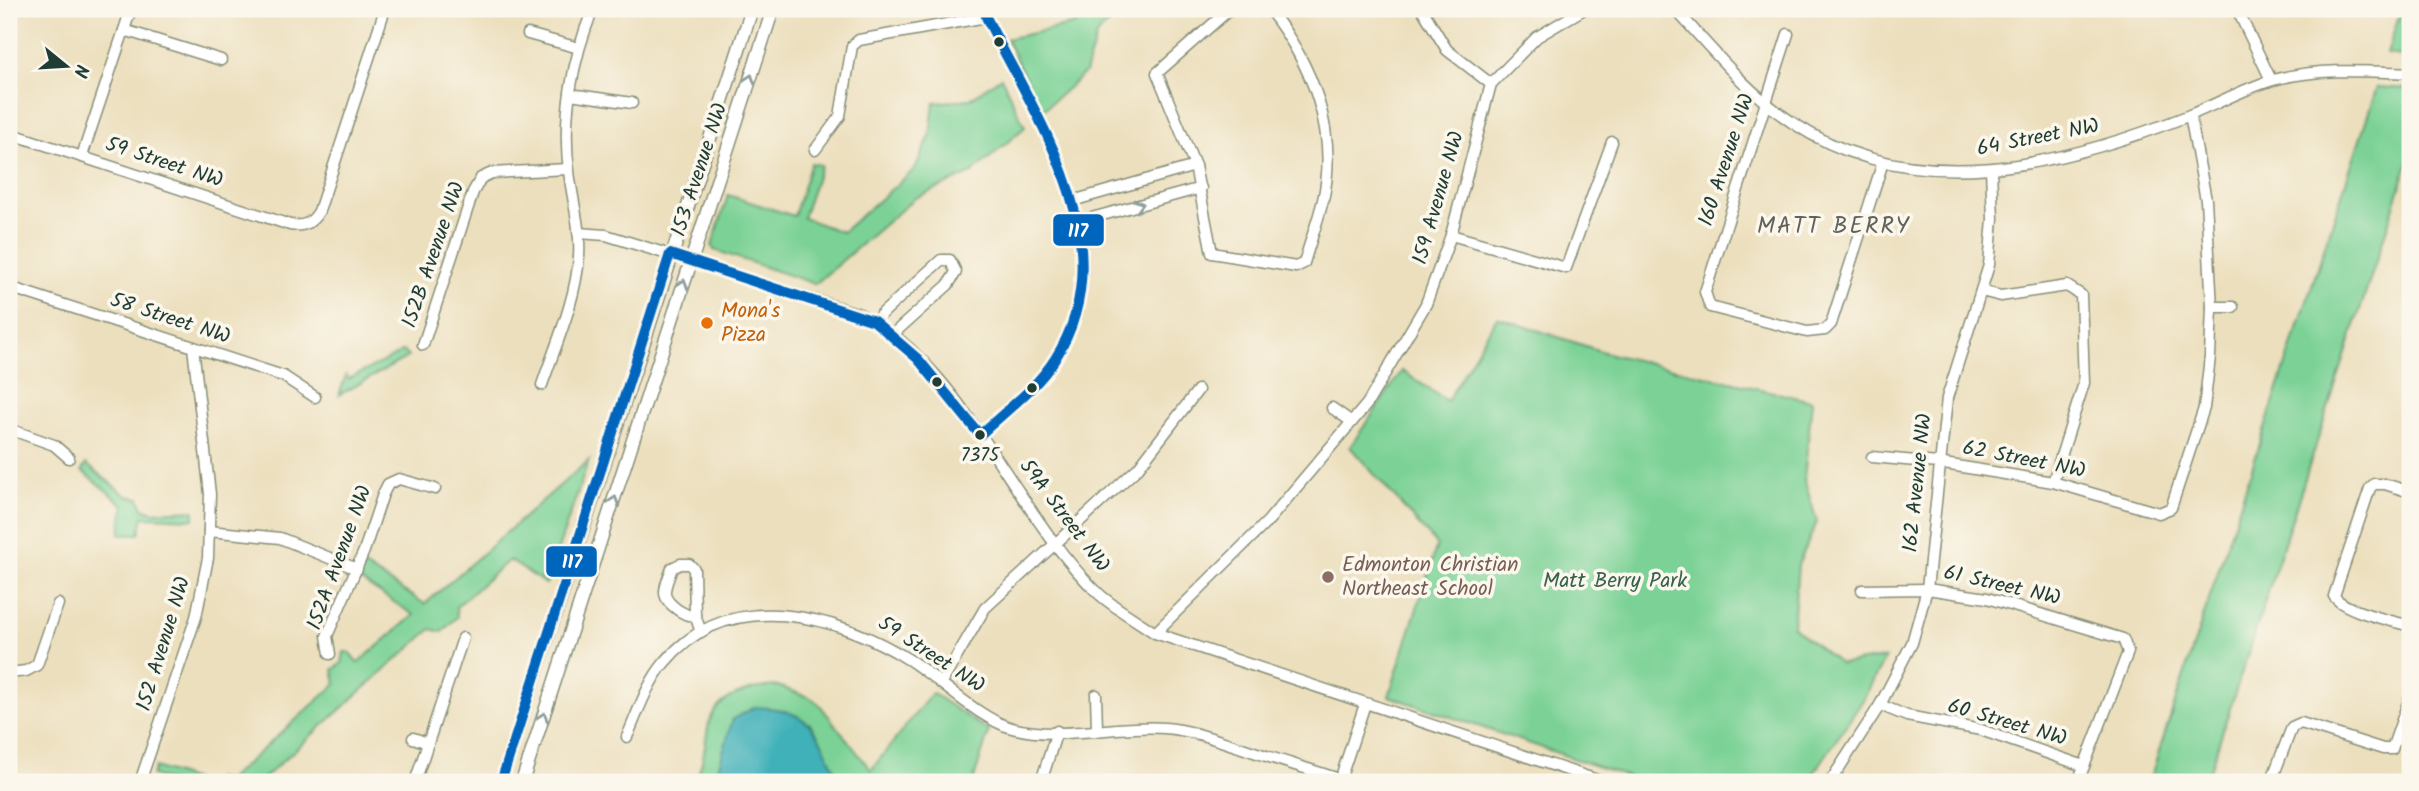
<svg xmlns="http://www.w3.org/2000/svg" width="2419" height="791" font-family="Kalam,sans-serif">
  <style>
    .green { fill: #7cd296; stroke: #4e8865; stroke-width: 2 }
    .water { fill: #41b1b9; stroke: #307776; stroke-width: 2 }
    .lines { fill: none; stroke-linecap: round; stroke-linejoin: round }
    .minor-casing { stroke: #868e78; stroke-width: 13 }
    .major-casing { stroke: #868e78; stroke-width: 15 }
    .minor { stroke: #fff; stroke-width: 10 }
    .major { stroke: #fff; stroke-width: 12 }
    .bus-1-casing { stroke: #fbf7ec; stroke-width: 16 }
    .bus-1 { stroke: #0065bd; stroke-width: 10 }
    .oneway { stroke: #8f9e9a }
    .bus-dot { fill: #1f3d34; stroke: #fbf7ec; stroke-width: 2.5 }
    .food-dot { fill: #e8710a; stroke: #fbf7ec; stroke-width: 2.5 }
    .education-dot { fill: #8d6e63; stroke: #fbf7ec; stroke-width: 2.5 }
    .labels { text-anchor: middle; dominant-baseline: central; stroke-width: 7; stroke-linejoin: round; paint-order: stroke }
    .bus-label { font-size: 19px; fill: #1f3d34; stroke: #fbf7ec }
    .street-label { font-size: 21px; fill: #1f3d34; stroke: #fbf7ec }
    .food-label { font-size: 21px; fill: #c56008; stroke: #fbf7ec; text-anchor: start }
    .education-label { font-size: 21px; fill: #785e54; stroke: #fbf7ec; text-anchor: start }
    .park-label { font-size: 21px; fill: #36624c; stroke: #fbf7ec }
    .neighbourhood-label { font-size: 23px; letter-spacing: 2px; fill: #61625b; stroke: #fbf7ec }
    .line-badge { stroke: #fbf7ec; stroke-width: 2.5 }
    .badge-label { font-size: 19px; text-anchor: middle; font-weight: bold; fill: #fff }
  </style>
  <rect width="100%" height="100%" fill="#fbf7ec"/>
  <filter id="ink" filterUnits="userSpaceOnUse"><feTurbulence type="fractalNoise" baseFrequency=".0143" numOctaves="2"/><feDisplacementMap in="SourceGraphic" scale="14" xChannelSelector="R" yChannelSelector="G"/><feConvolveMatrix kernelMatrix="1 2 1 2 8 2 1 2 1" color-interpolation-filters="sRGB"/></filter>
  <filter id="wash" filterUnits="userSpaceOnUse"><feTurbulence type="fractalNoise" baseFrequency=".00686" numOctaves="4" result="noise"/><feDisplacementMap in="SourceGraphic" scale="28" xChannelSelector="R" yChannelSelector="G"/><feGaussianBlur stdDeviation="1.57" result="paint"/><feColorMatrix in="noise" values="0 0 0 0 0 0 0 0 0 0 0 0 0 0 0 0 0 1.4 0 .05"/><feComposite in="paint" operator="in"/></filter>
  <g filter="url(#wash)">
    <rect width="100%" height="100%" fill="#ecdfbd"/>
    <!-- green -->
    <g class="green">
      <path d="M1092 9H1125L1097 34 1085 73 1042 111 1006 39 1075 24Z"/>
      <path d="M2401 9H2410V57L2387 54Z"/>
      <path d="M1001 77 1025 127 972 173 915 198 815 284 714 250 712 246 728 195 794 216 811 163 821 165 803 218 842 232 915 169 930 136 934 103 970 99Z"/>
      <path d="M2377 87 2410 89V157L2206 782H2149Z"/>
      <path d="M1497 317 1610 354 1812 401 1804 479 1817 522 1798 565 1793 627 1840 664 1885 658 1863 700 1808 782H1643L1389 696 1437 545 1350 447 1402 371 1447 401Z"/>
      <path d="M404 351 408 357 339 395 346 375 349 379Z"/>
      <path d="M589 460 546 584 509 560 456 607 457 617 442 632 431 629 259 782H215L216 778 227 781 336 684 333 670 342 663 344 652H349L358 663 414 615 358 579 364 566 425 604Z"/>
      <path d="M86 464 127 496 139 498 143 508 153 512 194 510V519L143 517 139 534H120L124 505 82 471Z"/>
      <path d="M778 686 811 698 819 704 871 770 932 693 989 731 973 782H841L810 723 717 777 714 782H694C705 762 704 745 709 723 717 695 752 687 778 686Z"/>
      <path d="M155 767 201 782H172L152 775Z"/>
    </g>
    <!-- water -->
    <path class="water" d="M755 707C816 709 816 734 841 782H714L733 719Z"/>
  </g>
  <g filter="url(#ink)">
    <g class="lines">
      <!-- minor casing -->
      <g class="minor-casing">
        <g id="minor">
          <path d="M1230 9 1157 73 1195 166 1212 253 1296 267 1304 263C1310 242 1318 221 1323 200 1339 130 1311 63 1269 9"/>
          <path d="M1422 9 1447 50 1491 84"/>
          <path d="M1675 9C1712 49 1747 93 1793 123 1915 204 2064 165 2190 115 2217 104 2245 88 2273 80 2318 68 2364 71 2410 73"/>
          <path d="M2237 9 2271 80"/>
          <path d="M124 30 221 60"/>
          <path d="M528 34 579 48"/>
          <path d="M1788 34 1705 292 1710 307 1807 332 1825 330 1831 324 1883 162"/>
          <path d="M570 94 632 103"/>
          <path d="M9 133 290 225C304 227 312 223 319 211L385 9"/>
          <path d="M815 150 840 116 852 46 859 40 986 17"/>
          <path d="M82 156 131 9"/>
          <path d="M1072 201 1195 166"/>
          <path d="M1077 222 1201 188"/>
          <path d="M578 233 606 235 860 314C961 362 1016 516 1098 593 1114 608 1137 620 1155 633L1603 782"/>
          <path d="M1451 235 1566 268 1612 142"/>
          <path d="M9 287 283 376 315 397"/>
          <path d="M1981 291 2001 296 2067 286 2081 295 2084 383 2053 482"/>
          <path d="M2212 307H2233"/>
          <path d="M874 321 941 260H950L956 272 948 285 893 334"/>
          <path d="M423 345 473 192 481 178 492 173 568 169"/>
          <path d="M542 385C556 344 576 300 579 256 581 228 572 199 569 171 562 117 572 60 593 9"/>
          <path d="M1332 408 1352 422"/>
          <path d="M9 429 54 445 69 458"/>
          <path d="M980 435C999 416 1042 380 1055 359 1070 333 1083 299 1083 268 1084 187 1021 89 986 17L985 9"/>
          <path d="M1872 457 1938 463 2053 482 2159 513 2171 508 2204 408 2210 357 2212 307 2206 200 2190 115"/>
          <path d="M2410 492 2385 484H2374L2370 488 2334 596C2343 611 2393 621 2410 626"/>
          <path d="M209 531 280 538 357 569"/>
          <path d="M1862 590 1927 589 1987 598 2123 639 2128 652 2078 782"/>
          <path d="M695 615C687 616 685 614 678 610 658 596 665 589 672 568L680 564H689L694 569 695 615 701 632"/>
          <path d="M1155 633 1268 521 1367 404 1426 304 1451 235 1491 84 1537 37 1584 9"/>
          <path d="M330 654 327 636 364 551 383 494 388 484 399 479 435 489"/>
          <path d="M9 673 26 671 37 665 58 604"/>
          <path d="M942 682 985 608 1138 468 1198 390"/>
          <path d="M1096 695 1097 729"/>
          <path d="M1880 705 1907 716 1981 730 2084 766"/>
          <path d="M627 737C638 712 647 683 665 662 729 585 839 615 911 661 940 680 980 719 1012 728 1061 741 1116 724 1165 728 1192 730 1217 740 1242 748 1277 760 1313 770 1348 782"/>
          <path d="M413 738 428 743"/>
          <path d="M1340 780 1365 704"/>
          <path d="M140 782 196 617 208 558 210 494 193 347"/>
          <path d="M415 782 463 638"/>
          <path d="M1041 782 1057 731"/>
          <path d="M1830 782 1880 705 1912 643 1927 589 1947 398 1989 265 1993 219 1991 169"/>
          <path d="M2271 782 2292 727 2301 723 2383 749H2392L2410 697"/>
        </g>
      </g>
      <!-- major casing -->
      <g class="major-casing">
        <g id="major">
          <path d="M501 782 752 9"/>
          <path d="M522 782 773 9"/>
        </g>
      </g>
      <!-- minor -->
      <use href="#minor" class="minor"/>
      <!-- major -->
      <use href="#major" class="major"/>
      <!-- bus-1 casing -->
      <g class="bus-1-casing">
        <g id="bus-1">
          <path d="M980 435C1005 411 1036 389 1055 359 1127 246 1037 119 986 17L985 9"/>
          <path d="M501 782 670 254 874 321 918 359 980 435"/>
        </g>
      </g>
      <!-- bus-1 -->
      <use href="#bus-1" class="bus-1"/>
    </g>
    <!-- one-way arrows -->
    <defs><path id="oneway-chevron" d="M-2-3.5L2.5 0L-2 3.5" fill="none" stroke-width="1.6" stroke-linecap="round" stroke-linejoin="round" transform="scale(1.75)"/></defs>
    <g class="oneway">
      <use href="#oneway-chevron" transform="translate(750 79) rotate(-72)"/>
      <use href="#oneway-chevron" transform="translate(1139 205) rotate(-16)"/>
      <use href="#oneway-chevron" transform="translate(683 284) rotate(-72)"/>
      <use href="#oneway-chevron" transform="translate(614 501) rotate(-72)"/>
      <use href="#oneway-chevron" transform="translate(543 717) rotate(-72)"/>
    </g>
  </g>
  <!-- markers -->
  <g class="bus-dot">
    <circle cx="999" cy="42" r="6"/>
    <circle cx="937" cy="382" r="6"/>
    <circle cx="1032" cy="388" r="6"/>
    <circle cx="980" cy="435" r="6"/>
  </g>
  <circle class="food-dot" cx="707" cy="323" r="7"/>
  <circle class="education-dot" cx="1328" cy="577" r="7"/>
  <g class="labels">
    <!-- bus labels -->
    <g class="bus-label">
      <text x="980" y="456">7375</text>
    </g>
    <!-- street labels -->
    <g class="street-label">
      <text transform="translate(2038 138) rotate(-11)">64 Street NW</text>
      <text transform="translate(1727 160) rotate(-72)">160 Avenue NW</text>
      <text transform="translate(164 163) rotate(18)">59 Street NW</text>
      <text transform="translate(700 170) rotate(-72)">153 Avenue NW</text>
      <text transform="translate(1439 198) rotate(-74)">159 Avenue NW</text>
      <text transform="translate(434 255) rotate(-71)">152B Avenue NW</text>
      <text transform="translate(170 319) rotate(18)">58 Street NW</text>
      <text transform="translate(2024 460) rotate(11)">62 Street NW</text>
      <text transform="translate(1918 483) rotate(-84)">162 Avenue NW</text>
      <text transform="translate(1064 516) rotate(53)">59A Street NW</text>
      <text transform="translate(340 558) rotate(-70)">152A Avenue NW</text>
      <text transform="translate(2002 586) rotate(13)">61 Street NW</text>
      <text transform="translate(164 644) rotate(-73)">152 Avenue NW</text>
      <text transform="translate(931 655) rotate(33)">59 Street NW</text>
      <text transform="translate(2007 723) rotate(16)">60 Street NW</text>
    </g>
    <!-- food labels -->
    <g class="food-label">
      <text x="721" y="311">Mona's<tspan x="721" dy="24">Pizza</tspan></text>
    </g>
    <!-- education labels -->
    <g class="education-label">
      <text x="1342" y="565">Edmonton Christian<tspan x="1342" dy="24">Northeast School</tspan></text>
    </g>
    <!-- park labels -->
    <g class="park-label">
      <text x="1615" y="581">Matt Berry Park</text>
    </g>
    <!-- neighbourhood labels -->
    <g class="neighbourhood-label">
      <text x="1834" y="227">MATT BERRY</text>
    </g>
  </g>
  <g class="line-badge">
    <rect x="1052" y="213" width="53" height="34" rx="7" fill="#0065bd"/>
    <rect x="545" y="545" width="53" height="33" rx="7" fill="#0065bd"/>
  </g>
  <g class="badge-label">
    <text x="1078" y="237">117</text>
    <text x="572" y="568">117</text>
  </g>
  <!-- margin -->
  <rect width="2419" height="791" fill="none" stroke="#fbf7ec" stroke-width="35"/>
  <!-- north arrow -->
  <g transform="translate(66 66) rotate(108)" stroke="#fbf7ec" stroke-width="5" paint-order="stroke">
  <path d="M0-5L12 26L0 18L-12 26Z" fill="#1f3d34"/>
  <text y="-10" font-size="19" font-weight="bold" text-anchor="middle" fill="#1f3d34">N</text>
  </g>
</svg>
